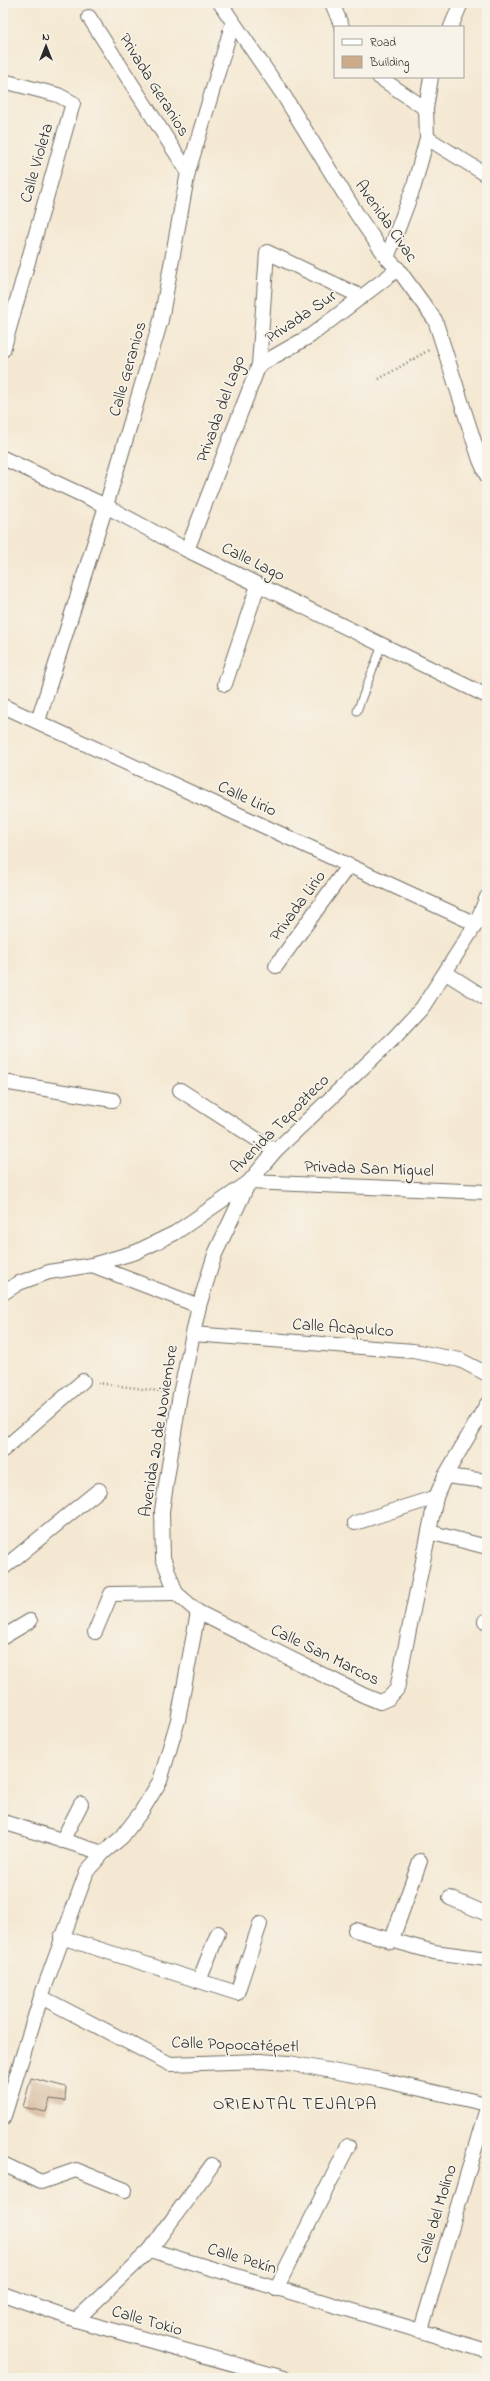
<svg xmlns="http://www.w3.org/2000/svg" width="490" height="2381" font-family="'Indie Flower',sans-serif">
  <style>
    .building { fill: #cdaa89 }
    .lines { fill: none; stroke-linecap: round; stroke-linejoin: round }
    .lane-casing { stroke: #716d65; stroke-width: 9 }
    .street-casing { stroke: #716d65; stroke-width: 16 }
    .path { stroke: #716d65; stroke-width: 2.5; stroke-dasharray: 1 3; stroke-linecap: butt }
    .lane { stroke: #fff; stroke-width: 7 }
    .street { stroke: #fff; stroke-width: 14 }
    .labels { text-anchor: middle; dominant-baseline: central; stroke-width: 3.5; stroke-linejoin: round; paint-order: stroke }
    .street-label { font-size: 17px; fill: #2b2b2b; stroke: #f7f3e8 }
    .neighbourhood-label { font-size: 18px; letter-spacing: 1px; fill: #2b2b2b; stroke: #f7f3e8 }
  </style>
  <rect width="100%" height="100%" fill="#f7f3e8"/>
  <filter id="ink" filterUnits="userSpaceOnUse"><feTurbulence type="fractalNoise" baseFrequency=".025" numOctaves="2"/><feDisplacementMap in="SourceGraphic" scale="8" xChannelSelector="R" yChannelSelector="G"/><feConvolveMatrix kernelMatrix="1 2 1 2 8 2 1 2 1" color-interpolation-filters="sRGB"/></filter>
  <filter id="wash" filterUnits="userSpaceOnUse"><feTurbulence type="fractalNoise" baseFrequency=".012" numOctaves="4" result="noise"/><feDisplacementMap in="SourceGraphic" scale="16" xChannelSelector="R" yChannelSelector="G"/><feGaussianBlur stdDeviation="0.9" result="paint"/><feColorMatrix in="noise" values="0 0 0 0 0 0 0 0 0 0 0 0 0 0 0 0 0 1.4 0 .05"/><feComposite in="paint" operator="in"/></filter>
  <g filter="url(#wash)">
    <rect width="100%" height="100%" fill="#f4e8d2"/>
    <g id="blocks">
      <!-- building -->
      <path class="building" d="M31 2078 66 2087 65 2101 50 2099 46 2112 23 2107Z"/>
    </g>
  </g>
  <g filter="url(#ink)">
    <use href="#blocks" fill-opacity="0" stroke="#716d65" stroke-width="1"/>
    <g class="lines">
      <!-- lane casing -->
      <g class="lane-casing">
        <path id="lane" d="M357 711 382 645"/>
      </g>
      <!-- street casing -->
      <g class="street-casing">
        <g id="street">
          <path d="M220 3 284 96 358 216 387 258 398 269 435 320 480 460 487 476"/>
          <path d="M332 3 342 27"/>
          <path d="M89 17 188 172"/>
          <path d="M451 27 461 3"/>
          <path d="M379 77 426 109"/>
          <path d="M3 81 58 95 73 103 3 350"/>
          <path d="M427 138 487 175"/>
          <path d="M387 258 414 186 427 138 426 109 431 77"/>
          <path d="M259 365 310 336 398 269"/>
          <path d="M3 458 106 506 187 550 487 696"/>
          <path d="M187 550 259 365 267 252 362 297"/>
          <path d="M225 684 258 585"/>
          <path d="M3 706 476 924"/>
          <path d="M38 721 106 506 161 320 188 172 233 22"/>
          <path d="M276 966 348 866"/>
          <path d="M446 973 487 999"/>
          <path d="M3 1082 113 1100"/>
          <path d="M180 1090 275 1151"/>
          <path d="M487 1192 249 1182 215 1254 199 1306 180 1394 162 1511 163 1558 176 1593 198 1612 363 1695 380 1702 389 1698 397 1689 436 1497 445 1476 487 1404"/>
          <path d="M92 1265 199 1306"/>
          <path d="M3 1293 19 1283 49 1272 92 1265 136 1252 175 1233 249 1182 275 1151 395 1037 422 1008 476 924 487 897"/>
          <path d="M193 1334 413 1351 460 1360 487 1374"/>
          <path d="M3 1450 83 1381"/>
          <path d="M445 1476 487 1481"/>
          <path d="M355 1523 436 1497"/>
          <path d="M429 1532 487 1547"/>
          <path d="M3 1568 99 1490"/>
          <path d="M485 1621 487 1622"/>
          <path d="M95 1632 111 1594 176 1593"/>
          <path d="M3 1637 30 1621"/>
          <path d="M3 1822 103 1853"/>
          <path d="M62 1841 81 1804"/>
          <path d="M450 1898 487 1914"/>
          <path d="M355 1930 434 1952 487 1959"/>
          <path d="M61 1937 237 1993 260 1924"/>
          <path d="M391 1942 420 1861"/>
          <path d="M199 1981 218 1933"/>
          <path d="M41 1997 170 2064 260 2061 289 2063 381 2080 487 2104"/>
          <path d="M3 2119 41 1997 87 1871 103 1853 122 1837 141 1812 160 1781 178 1720 198 1612"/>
          <path d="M3 2164 41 2182 76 2170 125 2190"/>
          <path d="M150 2250 487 2351"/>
          <path d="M276 2289 348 2146"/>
          <path d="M3 2294 76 2320 284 2378"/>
          <path d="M76 2320 150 2250 212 2165"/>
          <path d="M421 2330 487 2108"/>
        </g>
      </g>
      <!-- path -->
      <g class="path">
        <path d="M379 379 429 350"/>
        <path d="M98 1383 166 1392"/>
      </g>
      <!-- lane -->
      <use href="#lane" class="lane"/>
      <!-- street -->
      <use href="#street" class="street"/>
    </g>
  </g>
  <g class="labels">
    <!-- street labels -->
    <g class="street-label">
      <text transform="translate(154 85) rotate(58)">Privada Geranios</text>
      <text transform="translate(37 163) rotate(-74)">Calle Violeta</text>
      <text transform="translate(386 221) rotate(55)">Avenida Civac</text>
      <text transform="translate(301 317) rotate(-34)">Privada Sur</text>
      <text transform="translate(128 369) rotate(-74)">Calle Geranios</text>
      <text transform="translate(221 409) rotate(-70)">Privada del Lago</text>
      <text transform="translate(253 562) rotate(26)">Calle Lago</text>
      <text transform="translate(247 799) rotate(25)">Calle Lirio</text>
      <text transform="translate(298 906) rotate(-54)">Privada Lirio</text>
      <text transform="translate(280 1124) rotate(-45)">Avenida Tepozteco</text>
      <text transform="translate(369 1169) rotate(2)">Privada San Miguel</text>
      <text transform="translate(343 1328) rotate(4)">Calle Acapulco</text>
      <text transform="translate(159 1431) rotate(-81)">Avenida 20 de Noviembre</text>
      <text transform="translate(325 1655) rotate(26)">Calle San Marcos</text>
      <text transform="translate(235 2045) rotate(2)">Calle Popocatépetl</text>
      <text transform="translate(437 2214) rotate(-73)">Calle del Molino</text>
      <text transform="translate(242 2259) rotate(17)">Calle Pekín</text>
      <text transform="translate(147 2321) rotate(16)">Calle Tokio</text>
    </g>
    <!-- neighbourhood labels -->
    <g class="neighbourhood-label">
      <text x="295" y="2105">ORIENTAL TEJALPA</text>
    </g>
  </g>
  <!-- margin -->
  <rect width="490" height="2381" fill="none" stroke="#f7f3e8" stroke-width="16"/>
  <!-- legend -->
  <rect x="334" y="26" width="130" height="52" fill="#f7f3e8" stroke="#a5a39c"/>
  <rect x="342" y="39" width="20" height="6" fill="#ffffff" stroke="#a5a39c"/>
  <text x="370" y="46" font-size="12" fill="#2b2b2b">Road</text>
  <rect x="342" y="56" width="20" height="12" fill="#cdaa89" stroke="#a5a39c"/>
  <text x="370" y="66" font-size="12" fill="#2b2b2b">Building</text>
  <!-- north arrow -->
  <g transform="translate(46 46)" stroke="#f7f3e8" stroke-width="3" paint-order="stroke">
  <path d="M0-3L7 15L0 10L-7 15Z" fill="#2b2b2b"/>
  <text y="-6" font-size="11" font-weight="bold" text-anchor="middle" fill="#2b2b2b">N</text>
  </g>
</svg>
